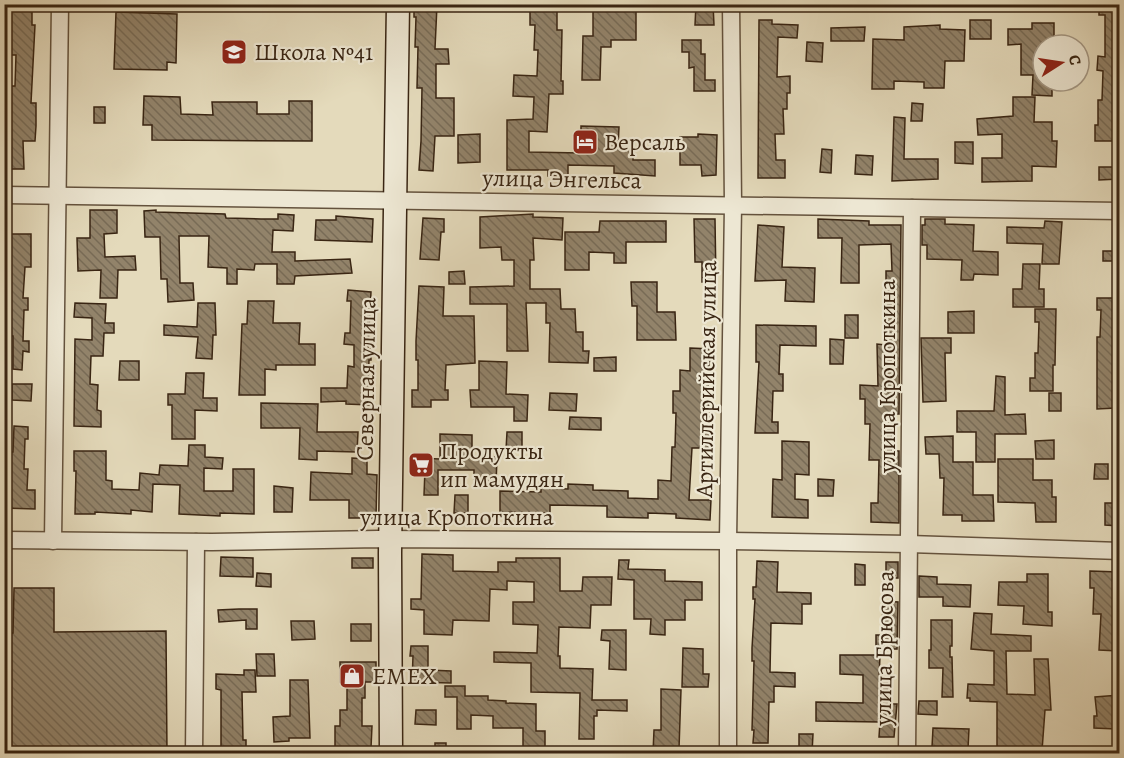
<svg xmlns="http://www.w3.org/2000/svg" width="1124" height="758" font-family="Alegreya,serif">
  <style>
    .building { fill: url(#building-back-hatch); stroke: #392513; stroke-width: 1.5 }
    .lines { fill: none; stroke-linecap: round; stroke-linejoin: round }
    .street-casing { stroke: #64523d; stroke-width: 19 }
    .secondary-casing { stroke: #392513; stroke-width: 25 }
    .street { stroke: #ede7d3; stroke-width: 16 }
    .secondary { stroke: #ede7d3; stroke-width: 22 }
    .labels { text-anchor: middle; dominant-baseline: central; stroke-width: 4.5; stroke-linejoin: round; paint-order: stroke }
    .poi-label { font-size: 24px; fill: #392513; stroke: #ede7d3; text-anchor: start }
    .street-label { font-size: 24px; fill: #392513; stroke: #ede7d3 }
  </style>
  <defs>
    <pattern id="building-back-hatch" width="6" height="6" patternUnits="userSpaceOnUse" patternTransform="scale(1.5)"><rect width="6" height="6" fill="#92836a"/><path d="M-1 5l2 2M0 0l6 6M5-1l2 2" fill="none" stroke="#786b56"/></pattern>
  </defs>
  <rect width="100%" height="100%" fill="#e4dabb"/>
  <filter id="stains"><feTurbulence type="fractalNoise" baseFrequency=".00333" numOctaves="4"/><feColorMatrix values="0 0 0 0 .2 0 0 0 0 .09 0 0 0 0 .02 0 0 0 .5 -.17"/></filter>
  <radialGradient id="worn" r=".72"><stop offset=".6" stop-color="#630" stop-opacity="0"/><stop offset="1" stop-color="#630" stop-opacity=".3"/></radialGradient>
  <!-- building -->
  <g class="building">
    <path d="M10 4H32V25H35L31 103H36V126L35 141H23L24 169H4V86H15L16 55H4V25H10Z"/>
    <path d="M414 4 437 5 435 49H448L449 64H436V98H454V136H435L433 171 419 170 421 141 422 88H417L418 47H415L416 17H414Z"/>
    <path d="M616 4H636V40H611V47H601L600 80H582L583 36H593V8L616 9Z"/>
    <path d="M696 4H713L714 25H695Z"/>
    <path d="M1099 4H1119L1118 86H1119V141H1095V125H1098V100H1102L1103 71 1097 70 1098 56 1105 57V15H1099Z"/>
    <path d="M530 5H557V30H562L561 81H563V94H549L547 132 529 131V152L581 153V126L619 127 618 148 633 149V160H655V176L614 173V166L568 165V176H548V170H507V120L533 119 534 97 513 96 514 75 537 76 538 50H534L535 25H530Z"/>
    <path d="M116 12 177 14 176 63 167 62V70L114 69Z"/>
    <path d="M759 20H772V24L798 25 797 38 778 37 777 77 790 76V93H787V109H783L784 134H775L776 160H785V178H758Z"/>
    <rect x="970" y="20" width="21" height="19"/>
    <path d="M1032 23H1054V45H1043V82H1052V96L1032 95 1033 75H1021V44L1008 45V29H1032Z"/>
    <path d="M940 25V29L965 30 964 61H945L944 88H924V82L894 81V89H872L873 39 904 40V27Z"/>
    <path d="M865 27 864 41H831V28Z"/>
    <path d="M682 40H701V54H705V80H715V91H694V67L689 68V52H682Z"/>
    <path d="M807 42 823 43 822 62 806 61Z"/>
    <path d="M144 96 180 97 181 114 213 115 212 102H257V114H289V101H312V141L152 140V125H143Z"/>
    <path d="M1013 97H1035L1034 122H1052V141H1057L1056 167 1032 166V181L982 182V158H1002V134L978 135 977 119 1013 116Z"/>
    <path d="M912 103 923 104 922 121H911Z"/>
    <rect x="94" y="107" width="11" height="16"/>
    <path d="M894 117 905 118 904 159H938V179L892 181Z"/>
    <path d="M480 134V162L458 163V135Z"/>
    <path d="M698 134 717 135 716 175 702 176 701 165H680V137H698Z"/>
    <path d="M955 142H973V164L955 163Z"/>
    <path d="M822 149 832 150 831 173 820 172Z"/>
    <path d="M856 155 873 156 872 175 855 174Z"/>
    <path d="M1099 167H1119V179L1099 180Z"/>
    <path d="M90 210H117V233L104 234 105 257 135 256 136 270H118L117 298H100L101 270 78 271 77 238H90Z"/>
    <path d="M156 210V212L225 214 226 218 261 219H278V214L294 215 293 231 273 230 272 252H295V261L350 259 352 273 295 276 294 284H277V264H255L254 270 237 269V284H227V268L208 267 209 236H179L180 283H193L194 300 168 302 167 279H161L160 237H145L144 211Z"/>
    <path d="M533 214V217L563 218 562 240 533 238 534 260H530V289H560L561 309H575L576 332H583V351H589L588 363 549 362 550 323H546V303H526L528 351H507V304H470V287L514 286V260H502L501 247 480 248V217Z"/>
    <path d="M336 216 373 219 372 242 315 240 316 220H336Z"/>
    <path d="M423 218 444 219V232H441L439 260 420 259Z"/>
    <path d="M694 219H715L716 282H702V262H695Z"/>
    <path d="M818 219 869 221V225H901L899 414H892V451H899V523L871 522V503H878L879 460H869L870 424H865V399H860V385L878 386 877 344 886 345V271H892L891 244 859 245V283H841L842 238H818Z"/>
    <path d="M925 219H945V224L974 225 973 251 998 252V275L974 274 973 280H961L962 260 927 259V245H922V225H925Z"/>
    <path d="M600 221H666V242H626V263H614V253L589 252V270H565V232H599Z"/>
    <path d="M1045 221 1062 222 1059 264H1042L1043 244 1007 243V227L1044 228Z"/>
    <path d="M758 225 784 227 782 267 815 268 814 302 785 301 786 280 755 281Z"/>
    <path d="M6 234H31V267H25L23 298H28V310H24L23 341H29V352L23 351 22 370 13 369V336H7V285H4Z"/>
    <path d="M1103 251H1116L1117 261H1103Z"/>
    <path d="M1023 264H1040L1039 289H1044V307H1013V289H1022Z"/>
    <path d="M464 271 465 284H449V272Z"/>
    <path d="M631 282H657V312H675L676 340H637V306H632Z"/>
    <path d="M419 286 444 287 443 316H474L475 363 446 365 445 390H448V400H431V407H412V390H418V360H416V341Z"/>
    <path d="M348 290 371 292 368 349H371V360H369L368 388H370V405L346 404V401L321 402V388H347L348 366 354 367V345L344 344 345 333H350L351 301H347Z"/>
    <path d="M1097 298H1118L1119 394 1115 395 1116 408 1097 409V337H1100L1101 310H1097Z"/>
    <path d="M248 301H274L273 323H300L299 344H315V365H276V370L265 369V395H239L242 324H247Z"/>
    <path d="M75 303 106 304 105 323H114V333H104L103 356H91L90 384 98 385 97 410 101 411V427L74 426 75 339 92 340V318L74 317Z"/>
    <path d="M198 303H215L216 335H213L212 359 196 358 198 337 164 335V325L197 327Z"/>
    <path d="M1035 309H1056L1055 365H1053V391H1030V378H1035V353H1038L1039 322H1035Z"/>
    <path d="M974 311V333H948V312Z"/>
    <rect x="845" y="315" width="13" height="23"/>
    <path d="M756 325 816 326V346L780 345 779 374H783V391H773L772 422H778V433H755L759 362H756Z"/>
    <path d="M921 338H951V353H945L946 401 923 402Z"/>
    <path d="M830 339 844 340 843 364H830Z"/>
    <path d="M690 348 712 349V362H709L708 392 710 448H692L689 500H711L710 520 676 518V514L648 513V518L607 517V506L550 505V513L500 512V491L541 492V488L568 489V484L593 485V490L628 491V498L658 499V480L671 481 672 447H675L676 413H673V391H680V370L690 371Z"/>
    <path d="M616 357V371H594V358Z"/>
    <path d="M120 361H139V380H119Z"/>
    <path d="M479 361 507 362 506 394 528 395 527 421H514V407H471L470 390H479Z"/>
    <path d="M186 373H204L203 398H217V411L195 410V439H172V405H168V394H185Z"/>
    <path d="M996 376 1005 377V415L1025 414 1026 434H995V462H976V432H957V411H994Z"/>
    <path d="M12 384H32L31 401 12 400Z"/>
    <path d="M550 393 577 394 576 411 549 410Z"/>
    <rect x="1049" y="393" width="12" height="18"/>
    <path d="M261 403 318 404 317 432H358L357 452 317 451V460L299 459 300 428H261Z"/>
    <path d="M570 417 601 418V430L569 429Z"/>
    <path d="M14 426 28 427V439H25L24 469H28L27 490H35V509L4 508V452H13Z"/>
    <path d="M507 432H522V450H506Z"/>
    <path d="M440 434 472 435V457H497L496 485H474V470H438V495H424L425 469H415L416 458 440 459Z"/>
    <path d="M953 436V462H973V495H993L994 521H962V515H943L944 478H940L939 454H926L925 437Z"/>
    <path d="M1054 440V459H1036L1035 441Z"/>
    <path d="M782 441 809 442V475L795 474V499L808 500V518L772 517 773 479 782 480Z"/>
    <path d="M189 445H205V457L223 458 222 469 204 468V491H233V469H254V514L220 513V516L179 514 180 485 153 484 152 512 131 510V514L95 512V514H75L76 471H74V451H106V480L112 481V489L139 490 140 473 159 475 160 465 188 466Z"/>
    <path d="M352 458 367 459V474L377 475 376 518H349V500H310L311 472 352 474Z"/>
    <path d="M998 459H1033V480H1052V497H1056V522H1036L1035 503 998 502Z"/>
    <path d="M1095 464H1108V479H1094Z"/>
    <path d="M818 479 834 480 833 496H818Z"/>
    <path d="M274 486 293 488 292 512H274Z"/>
    <path d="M455 495H468V513H454Z"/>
    <path d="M1105 503H1119V526L1105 525Z"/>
    <path d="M422 554 453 555V571L498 572V562H516V558H560V591H582L583 577H612L611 605H591L590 628 559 627 558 656H560V668L593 669 592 700H627V711L597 710V716H594V739H579L580 693 531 692V663L494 662V652L537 653 538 625 513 624V602H534V582L507 581V590L490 589 489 621 453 620 452 635 424 634V610L411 609V599H421Z"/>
    <path d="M221 557 253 558V577L220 576Z"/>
    <rect x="352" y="558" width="21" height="10"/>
    <path d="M619 560H629L628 569 665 570V581L702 582V600H685V620H665V635L650 634 651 619H634V580L618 579Z"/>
    <path d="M757 561 778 562 777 592 811 593V604H802V624L771 623 770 672 795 673V687L774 686V702H769L768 743H753L754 730H752L754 661H752V648L755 599H753V587H756Z"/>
    <rect x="886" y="562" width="12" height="16"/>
    <path d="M855 564 865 565V585H855Z"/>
    <path d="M1090 571 1119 572 1118 651 1099 650 1101 614H1093L1094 588H1090Z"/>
    <path d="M257 573 271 574V587L256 586Z"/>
    <path d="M1027 574H1048V612H1052V626L1023 624 1024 606 998 605 999 582H1027Z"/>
    <path d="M919 576 937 577V584L971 585 970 607 943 606V597H919Z"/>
    <path d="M14 588H54V632L166 631 167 753H4V633H13Z"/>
    <path d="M883 601 898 602 897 649H876V635H882Z"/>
    <path d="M239 609H257V629H246V620L219 622 218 610Z"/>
    <path d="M974 613 992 614 991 634 1031 636V651H1006L1007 694 1035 695 1034 659H1048L1051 710H1045L1042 751H1018V753H997V702L970 701V698H967L968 684 994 685V651L971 649Z"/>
    <path d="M931 620H952V646H950V657H952L953 697H942L943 668H929V650H931Z"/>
    <path d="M291 621H314L315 639 292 640Z"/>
    <rect x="351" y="624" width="20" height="17"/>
    <path d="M602 630H626V670L609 669 610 641 601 640Z"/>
    <path d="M411 646H428V670L451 671V683L412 682 413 656H410Z"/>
    <path d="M683 648 703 649V674H709L708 687H682Z"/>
    <path d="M256 654H274L275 676H257Z"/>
    <path d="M840 655H880L879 680H890V704H897L894 737H879L880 722 816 721V702L863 703V675L840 674Z"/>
    <path d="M340 662H376V682H365V698H362V726H372L371 748H368V753H352V748H335V726H340V710H347V682H340Z"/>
    <path d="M244 670H255L256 692H242L243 740H246V753H221V690L216 689V674L244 675Z"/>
    <path d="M290 680H308L310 738H289V741L274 742 273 717 290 716Z"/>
    <path d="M445 686H465V696H488V700L506 701V703L536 704V731H545V752L523 751V728H493V716L471 715V729H457V697H445Z"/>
    <path d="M661 689 681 690 679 749H666V753H653L654 730H661Z"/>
    <path d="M1119 695 1116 729 1094 728V716H1097L1095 697Z"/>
    <path d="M919 701H937V715L918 714Z"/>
    <path d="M416 710H436V725L415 724Z"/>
    <path d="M933 728 969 729 968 749 932 747Z"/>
    <path d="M799 734H813L812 753H799Z"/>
    <rect x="435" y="743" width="11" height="10"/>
  </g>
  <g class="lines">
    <!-- street casing -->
    <g class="street-casing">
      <g id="street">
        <path d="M4 195 1120 211"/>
        <path d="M4 540 212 542 378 539 728 541 909 544 1120 551"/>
        <path d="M53 541 60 4"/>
        <path d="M194 754 196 542"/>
        <path d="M728 754V541L733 205 731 4"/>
        <path d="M907 754 912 208"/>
      </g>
    </g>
    <!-- secondary casing -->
    <g class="secondary-casing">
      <path id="secondary" d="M391 754 390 553 398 4"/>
    </g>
    <!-- street -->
    <use href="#street" class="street"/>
    <!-- secondary -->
    <use href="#secondary" class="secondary"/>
  </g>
  <!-- icons -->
  <defs>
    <g id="school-square" transform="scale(1.35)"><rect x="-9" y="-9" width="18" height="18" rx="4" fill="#8f2418" stroke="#ede7d3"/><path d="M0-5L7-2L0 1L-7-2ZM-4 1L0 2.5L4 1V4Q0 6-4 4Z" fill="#fff"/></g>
    <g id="hotel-square" transform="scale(1.35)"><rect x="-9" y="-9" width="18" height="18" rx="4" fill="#8f2418" stroke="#ede7d3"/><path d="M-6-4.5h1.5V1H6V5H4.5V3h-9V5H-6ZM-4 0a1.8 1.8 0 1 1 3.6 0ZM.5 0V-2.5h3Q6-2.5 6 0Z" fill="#fff"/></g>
    <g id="supermarket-square" transform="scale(1.35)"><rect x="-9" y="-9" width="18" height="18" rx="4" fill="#8f2418" stroke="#ede7d3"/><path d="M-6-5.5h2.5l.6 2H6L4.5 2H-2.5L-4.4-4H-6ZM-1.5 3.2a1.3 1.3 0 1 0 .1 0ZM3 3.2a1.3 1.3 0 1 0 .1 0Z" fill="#fff"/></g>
    <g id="shop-square" transform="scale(1.35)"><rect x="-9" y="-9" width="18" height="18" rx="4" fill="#8f2418" stroke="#ede7d3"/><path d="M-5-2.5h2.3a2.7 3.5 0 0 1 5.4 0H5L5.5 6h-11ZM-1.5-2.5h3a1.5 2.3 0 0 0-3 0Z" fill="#fff"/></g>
  </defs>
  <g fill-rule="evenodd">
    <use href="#school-square" x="234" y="52"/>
    <use href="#hotel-square" x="585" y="142"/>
    <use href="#supermarket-square" x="421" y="465"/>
    <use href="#shop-square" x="352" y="676"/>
  </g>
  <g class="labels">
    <!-- poi labels -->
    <g class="poi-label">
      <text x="254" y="52">Школа №41</text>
      <text x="604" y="142">Версаль</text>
      <text x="440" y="451">Продукты<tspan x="440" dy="28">ип мамудян</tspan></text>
      <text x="372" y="676">EMEX</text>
    </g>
    <!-- street labels -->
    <g class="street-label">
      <text transform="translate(562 179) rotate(1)">улица Энгельса</text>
      <text transform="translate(887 376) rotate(-90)">улица Кропоткина</text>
      <text transform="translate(366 379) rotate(-89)">Северная улица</text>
      <text transform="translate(706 379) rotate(-89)">Артиллерийская улица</text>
      <text x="457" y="517">улица Кропоткина</text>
      <text transform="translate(884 648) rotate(-89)">улица Брюсова</text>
    </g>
  </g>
  <!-- margin -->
  <rect width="1124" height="758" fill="none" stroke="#e4dabb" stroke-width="24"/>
  <rect x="6" y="6" width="1112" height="746" fill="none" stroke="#392513" stroke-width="3"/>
  <rect x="12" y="12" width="1100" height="734" fill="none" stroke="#392513" stroke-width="1.5"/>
  <!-- north arrow -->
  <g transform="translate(1061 63) rotate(78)"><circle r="28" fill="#ede7d3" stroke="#a59986" stroke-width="1.5"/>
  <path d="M0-4.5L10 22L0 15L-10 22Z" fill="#8f2418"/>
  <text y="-9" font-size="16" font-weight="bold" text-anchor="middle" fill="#392513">С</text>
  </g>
  <rect width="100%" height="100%" filter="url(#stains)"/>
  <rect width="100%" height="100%" fill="url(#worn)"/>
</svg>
